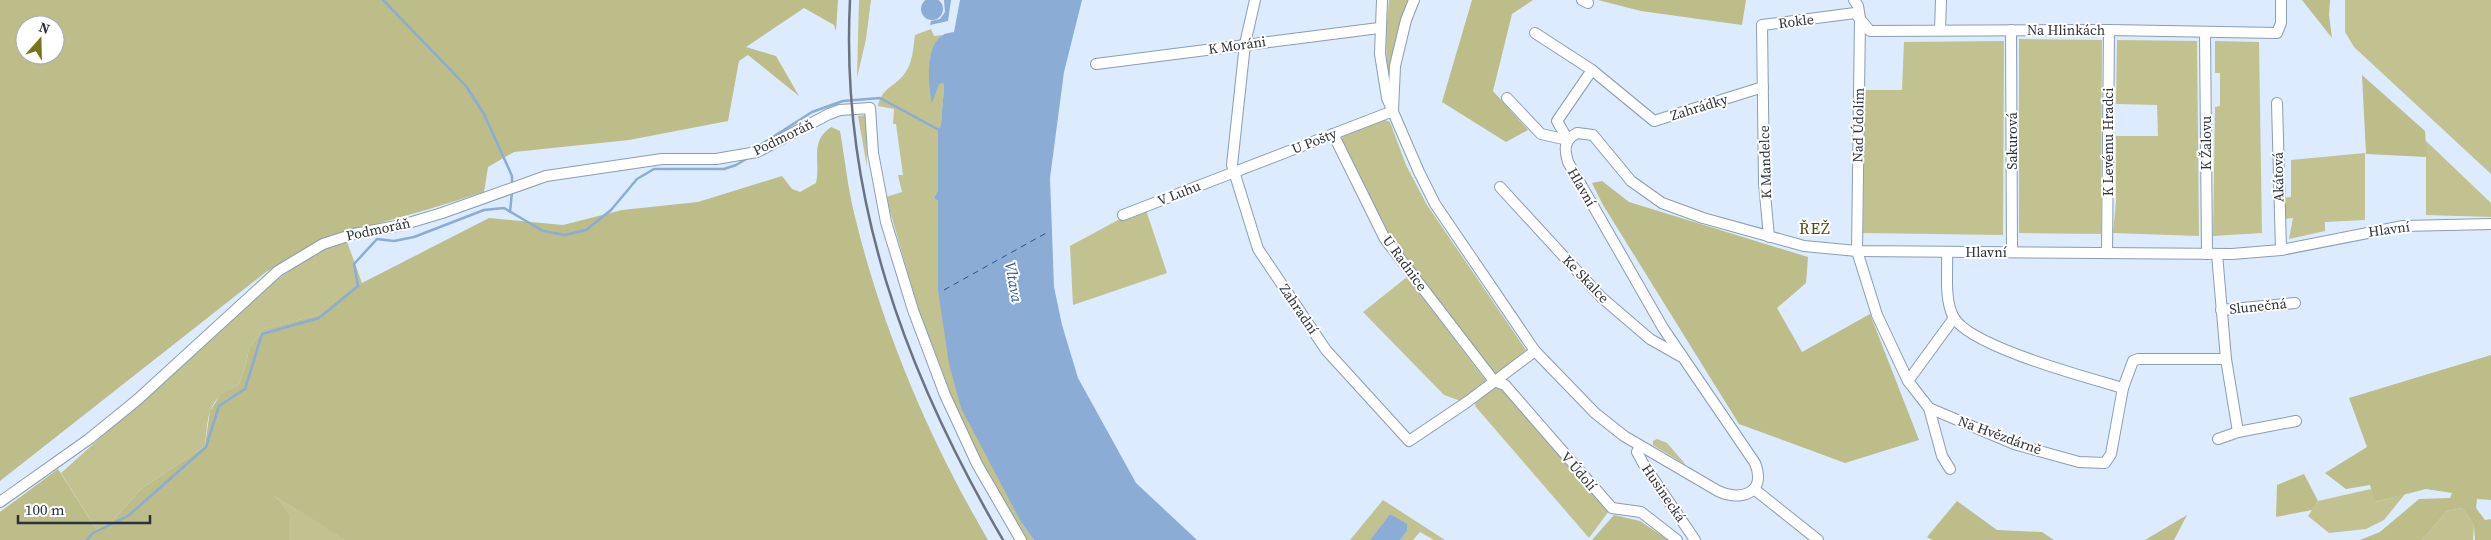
<svg xmlns="http://www.w3.org/2000/svg" width="2491" height="540" font-family="'Source Serif 4',serif">
  <style>
    .green { fill: #c1c28f }
    .forest { fill: #bcbd88; fill-rule: evenodd }
    .water { fill: #8aacd5 }
    .lines { fill: none; stroke-linecap: round; stroke-linejoin: round }
    .stream { stroke: #8aacd5; stroke-width: 2.5 }
    .ferry { stroke: #28568c; stroke-width: 1; stroke-dasharray: 6 5; stroke-linecap: butt }
    .minor-casing { stroke: #8b9db3; stroke-width: 12 }
    .minor { stroke: #fff; stroke-width: 10 }
    .rail { stroke: #6a7481; stroke-width: 2.5 }
    .labels { text-anchor: middle; dominant-baseline: central; stroke-width: 4; stroke-linejoin: round; paint-order: stroke }
    .street-label { font-size: 14px; fill: #2b323b; stroke: #fff }
    .water-label { font-size: 15px; font-style: italic; fill: #28568c; stroke: #fff }
    .quarter-label { font-size: 16px; letter-spacing: 1px; fill: #4e4e11; stroke: #fff }
  </style>
  <rect width="100%" height="100%" fill="#dcebfe"/>
  <!-- green -->
  <g class="green">
    <path d="M859 0H871L866 39 857 78Z"/>
    <path d="M1389 0H1410L1391 96C1385 63 1385 33 1389 0Z"/>
    <path d="M2345 0H2491V174L2354 47 2345 32Z"/>
    <path d="M931 29 934 36 942 35C925 54 930 76 931 99L939 83H943L944 87 941 124 938 131V190L934 198 938 201V290L1006 491 1021 522 1034 540H1023L947 395 917 305 886 197 902 192 898 175H903L896 124H893L894 109 878 106C882 87 894 88 905 73 913 62 913 49 915 35Z"/>
    <path d="M2019 39 2102 40 2101 234 2019 233Z"/>
    <path d="M2117 40 2197 41 2199 236 2113 233 2116 201V136H2158L2157 105 2116 104Z"/>
    <path d="M2004 41 2003 235 1863 233 1865 90H1902L1904 42Z"/>
    <path d="M2215 41 2259 42 2262 233 2213 236 2215 107 2220 106V73H2215Z"/>
    <path d="M866 115 867 167 858 116Z"/>
    <path d="M1385 120 1390 122 1406 165 1427 205 1526 350 1495 375 1386 231 1341 141 1343 136Z"/>
    <path d="M2426 141 2491 203V217L2426 215Z"/>
    <path d="M2365 153V220L2325 222V231L2289 239 2293 218 2282 219V198L2291 197V160Z"/>
    <path d="M1146 210 1167 273 1073 305 1070 246 1118 220Z"/>
    <path d="M346 239 362 283 326 313 264 329 249 348 246 364 239 384C206 401 209 412 205 446L141 489 110 524 98 532 61 473 276 280 316 253Z"/>
    <path d="M1407 277 1486 381 1461 401 1444 395 1363 312Z"/>
    <path d="M1499 385 1609 511 1589 538 1475 406 1476 402Z"/>
    <path d="M1657 439 1667 443 1686 465 1653 445V441Z"/>
    <path d="M2371 489 2376 502 2405 494 2384 520 2366 529 2329 533 2308 516 2318 501Z"/>
    <path d="M272 495 325 526 344 540H289V513Z"/>
    <path d="M1383 500 1445 540H1434L1420 532 1413 540H1400L1407 531 1390 514 1370 540H1350Z"/>
    <path d="M2462 508 2474 525 2473 540H2422L2447 511Z"/>
  </g>
  <!-- forest -->
  <g class="forest">
    <path d="M0 0H838L836 31 834 25 804 8 746 47 776 56 799 96 748 55 739 61 728 121 629 140 514 152 488 167 484 192 426 210 326 238 266 272 0 481ZM25 25H55V55H25Z"/>
    <path d="M1472 0H1533L1512 14 1493 91 1528 130 1506 142 1442 102Z"/>
    <path d="M1598 0H1746L1742 25 1641 11Z"/>
    <path d="M2302 0H2330L2329 15 2332 38Z"/>
    <path d="M2362 75 2425 131 2427 157 2366 154Z"/>
    <path d="M831 127 840 131C845 160 848 189 855 217 883 331 929 439 988 540H344L324 526 274 496 289 513V540H0V512L58 469 98 532 110 524 141 489 205 446 210 411 221 394 239 384 246 364 249 348 264 329 326 313 362 283 489 218 563 225 622 210 698 202 782 176 792 189 800 192 816 183C821 161 809 142 831 127Z"/>
    <path d="M1602 181 1629 202 1808 257 1806 283 1777 308 1802 352 1870 314 1919 440 1845 463 1739 424 1603 205 1592 183Z"/>
    <path d="M2491 355V500L2477 499 2476 508 2485 520 2491 519V540H2475L2474 525 2462 508 2447 511 2422 540H2360L2380 532 2419 499 2450 498 2452 493 2426 489 2375 502 2370 485 2346 489 2325 473 2367 447 2349 398Z"/>
    <path d="M2304 474 2318 501 2312 510 2276 517 2277 485Z"/>
    <path d="M1957 501 1997 530 2042 532 2054 540H1932L1927 537Z"/>
    <path d="M1614 515 1640 521 1668 540H1592Z"/>
    <path d="M2187 515 2174 540H2145Z"/>
  </g>
  <!-- water -->
  <g class="water">
    <circle cx="932" cy="9" r="11"/>
    <path d="M944 0H951L948 21 930 25 931 21 940 19 945 12Z"/>
    <path d="M960 0H1082L1064 72 1050 178 1054 287 1062 325 1078 378 1136 483 1197 540H1034L1021 522 961 408 949 364 938 290V201L934 198 938 190V131L941 124 944 87 943 83 939 84 932 103C928 86 925 45 943 35 945 33 951 33 954 32Z"/>
    <path d="M1390 514 1407 524V531L1400 540H1370Z"/>
  </g>
  <g class="lines">
    <!-- stream -->
    <g class="stream">
      <path d="M383 0 466 86 484 114 512 176V186"/>
      <path d="M751 151 812 112 843 101 880 98 941 131"/>
      <path d="M510 212 512 192"/>
      <path d="M87 540 93 533 128 516 206 447 219 406 245 389 262 334 319 318 358 286 354 264 377 239 394 241 414 237 484 210 504 208 543 231 565 235 586 230 611 210 637 179 654 169H724L736 165 748 158"/>
    </g>
    <!-- ferry -->
    <path class="ferry" d="M944 290 1048 232"/>
    <!-- minor casing -->
    <g class="minor-casing">
      <g id="minor">
        <path d="M1255 0 1245 44 1232 165 1258 249 1326 350 1409 441 1467 402 1535 351"/>
        <path d="M1382 0 1380 54 1387 98 1419 172 1435 204 1535 351 1595 413 1624 436 1718 491C1741 502 1767 493 1755 463L1663 328 1568 162C1564 149 1564 140 1577 133L1593 135 1631 181 1662 203 1703 218 1804 246 1857 251 2232 254 2281 250 2403 226 2491 224"/>
        <path d="M1582 0 1588 3"/>
        <path d="M1854 0 1858 6 1860 18 1857 251 1877 315 1908 381 1929 408 2014 444 2079 462 2105 463 2111 454 2123 388 2133 361 2138 359H2226"/>
        <path d="M1940 30 1941 0"/>
        <path d="M2011 30 2012 252"/>
        <path d="M2205 32 2207 254"/>
        <path d="M1535 33 1592 70 1654 121 1763 87"/>
        <path d="M1096 64 1379 28"/>
        <path d="M1507 98 1541 134 1568 140"/>
        <path d="M2277 103 2281 250"/>
        <path d="M1333 134 1385 239 1494 381 1505 385 1612 508 1641 512 1677 540"/>
        <path d="M1568 140 1557 121 1592 70"/>
        <path d="M1500 187 1601 297 1650 339 1680 356"/>
        <path d="M1123 215 1393 111 1395 66 1406 20 1414 0"/>
        <path d="M1769 237 1764 183 1762 25 1855 13 1870 31 2109 30 2277 33 2281 23V0"/>
        <path d="M1947 252C1948 271 1944 298 1953 316 1967 346 2089 378 2123 388"/>
        <path d="M2107 253 2109 30"/>
        <path d="M2217 254 2226 359 2238 432"/>
        <path d="M2221 310 2295 303"/>
        <path d="M1908 381 1954 318"/>
        <path d="M1929 408 1942 456 1950 469"/>
        <path d="M2218 439 2238 432 2296 421"/>
        <path d="M1640 446 1637 452 1644 465 1695 540"/>
        <path d="M1754 489 1818 540"/>
        <path d="M0 502 89 439 137 400 278 271 323 244 354 234 402 225 442 213 546 176 662 159H716L757 152 829 114 840 110 870 108 873 153 886 222 913 310 945 395 977 464 1021 540"/>
      </g>
    </g>
    <!-- minor -->
    <use href="#minor" class="minor"/>
    <!-- rail -->
    <path class="rail" d="M850 0C840 197 905 372 1003 540"/>
  </g>
  <g class="labels">
    <!-- street labels -->
    <g class="street-label">
      <text transform="translate(1796 21) rotate(-7)">Rokle</text>
      <text x="2066" y="30">Na Hlinkách</text>
      <text transform="translate(1237 45) rotate(-8)">K Moráni</text>
      <text transform="translate(1699 107) rotate(-17)">Zahrádky</text>
      <text transform="translate(1858 125) rotate(-89)">Nad Údolím</text>
      <text transform="translate(783 137) rotate(-26)">Podmoráň</text>
      <text transform="translate(1314 141) rotate(-21)">U Pošty</text>
      <text transform="translate(2012 141) rotate(-90)">Sakurová</text>
      <text transform="translate(2108 142) rotate(-90)">K Levému Hradci</text>
      <text transform="translate(2206 143) rotate(-90)">K Žalovu</text>
      <text transform="translate(1765 162) rotate(-92)">K Mandelce</text>
      <text transform="translate(2278 177) rotate(-91)">Akátová</text>
      <text transform="translate(1582 187) rotate(60)">Hlavní</text>
      <text transform="translate(1179 193) rotate(-21)">V Luhu</text>
      <text transform="translate(378 229) rotate(-12)">Podmoráň</text>
      <text transform="translate(2389 229) rotate(-8)">Hlavní</text>
      <text x="1986" y="252">Hlavní</text>
      <text transform="translate(1405 263) rotate(54)">U Radnice</text>
      <text transform="translate(1586 279) rotate(46)">Ke Skalce</text>
      <text transform="translate(2258 306) rotate(-6)">Slunečná</text>
      <text transform="translate(1299 309) rotate(56)">Zahradní</text>
      <text transform="translate(2000 435) rotate(20)">Na Hvězdárně</text>
      <text transform="translate(1579 471) rotate(49)">V Údolí</text>
      <text transform="translate(1664 493) rotate(56)">Husinecká</text>
    </g>
    <!-- water labels -->
    <g class="water-label">
      <text transform="translate(1014 282) rotate(80)">Vltava</text>
    </g>
    <!-- quarter labels -->
    <g class="quarter-label">
      <text x="1815" y="228">ŘEŽ</text>
    </g>
  </g>
  <!-- north arrow -->
  <g transform="translate(40 40) rotate(20)"><circle r="24" fill="#ffffff" stroke="#aaadb1"/>
  <path d="M0-4L9 19L0 12L-9 19Z" fill="#75751a"/>
  <text y="-8" font-size="14" font-weight="bold" text-anchor="middle" fill="#2b323b">N</text>
  </g>
  <!-- scale -->
  <path d="M18 515v8h132v-8" fill="none" stroke="#2b323b" stroke-width="2.5"/>
  <text x="25" y="515" font-size="15" fill="#2b323b" stroke="#ffffff" stroke-width="4" paint-order="stroke">100 m</text>
</svg>
